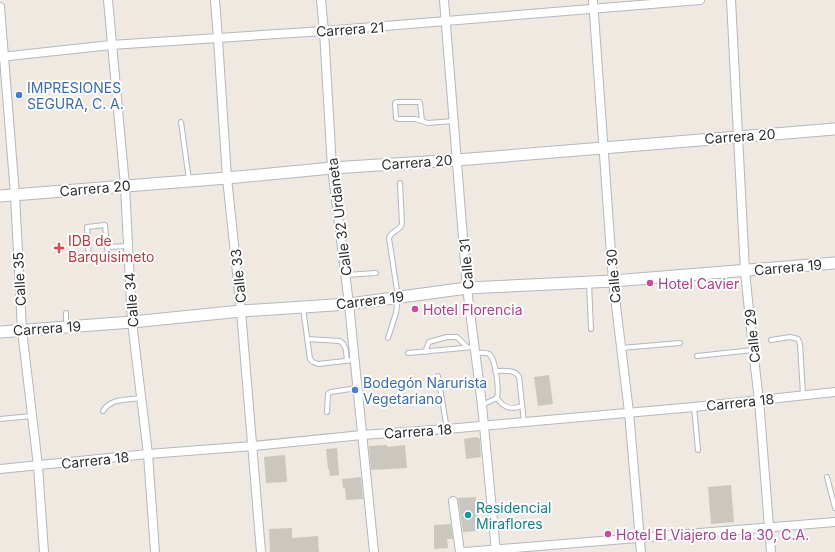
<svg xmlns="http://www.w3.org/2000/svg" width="835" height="552" font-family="Inter,sans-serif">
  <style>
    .building { fill: #cbc7bf }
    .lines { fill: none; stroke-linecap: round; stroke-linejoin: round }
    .lane-casing { stroke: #b4b7c1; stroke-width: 6 }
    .street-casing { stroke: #b4b7c1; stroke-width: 10 }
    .secondary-casing { stroke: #b4b7c1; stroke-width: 13 }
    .lane { stroke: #fff; stroke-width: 4 }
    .street { stroke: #fff; stroke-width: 8 }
    .secondary { stroke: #fff; stroke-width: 11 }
    .shop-dot { fill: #3f7fe0; stroke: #fff; stroke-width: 1.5 }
    .health-dot { fill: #e0444e; stroke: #fff; stroke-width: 1.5 }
    .hotel-dot { fill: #d1479c; stroke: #fff; stroke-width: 1.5 }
    .culture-dot { fill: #0f9aa8; stroke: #fff; stroke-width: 1.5 }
    .labels { text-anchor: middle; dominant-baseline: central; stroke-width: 4; stroke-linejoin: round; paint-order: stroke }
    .street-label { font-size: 14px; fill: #2e2e2e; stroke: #fff }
    .shop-label { font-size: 14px; fill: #366cbe; stroke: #fff; text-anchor: start }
    .health-label { font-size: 14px; fill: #be3a42; stroke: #fff; text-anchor: start }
    .hotel-label { font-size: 14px; fill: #b23c85; stroke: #fff; text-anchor: start }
    .culture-label { font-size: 14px; fill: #0d838f; stroke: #fff; text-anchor: start }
  </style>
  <rect width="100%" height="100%" fill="#efe9e1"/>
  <!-- building -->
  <g class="building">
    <path d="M549 375 553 404 538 406 534 377Z"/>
    <path d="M476 437 480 439 481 457 466 459 464 439Z"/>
    <path d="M387 445V447L405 445 407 468 371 470 369 446Z"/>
    <path d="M337 448 339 475 330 476 329 469H328L326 449Z"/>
    <path d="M285 455 287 482 266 483 264 457Z"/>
    <path d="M361 477 363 499 346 500 345 488H343L342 479Z"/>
    <path d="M731 485 734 522 711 524 708 487Z"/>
    <path d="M476 497 478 531 463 532 458 498Z"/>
    <path d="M451 524 453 539H447L448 548 434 549V525Z"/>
    <path d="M292 528V538L318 536 319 552H270L269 529Z"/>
  </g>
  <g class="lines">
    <!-- lane casing -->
    <g class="lane-casing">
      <g id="lane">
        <path d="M422 121 420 103 419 102H397L395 103 396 118 398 119H415L428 123 453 121"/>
        <path d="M181 122 189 180"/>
        <path d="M105 225 108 258 89 259 87 227Z"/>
        <path d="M108 247 128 246"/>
        <path d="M346 275 376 273"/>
        <path d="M589 283 591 329"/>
        <path d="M303 308 310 359 313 362 318 364 354 360"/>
        <path d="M66 313V326"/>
        <path d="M388 338 396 313 398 297 389 238C392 230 400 231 402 224L400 183"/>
        <path d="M307 339 340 341C347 346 346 353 347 361"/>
        <path d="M771 340 790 337 798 339 800 344 803 395"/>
        <path d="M621 348 680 343"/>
        <path d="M425 352 429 342 447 337H457L467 347"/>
        <path d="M408 353 474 347"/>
        <path d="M476 353C480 353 485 352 489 354 496 359 499 390 497 398L482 405"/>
        <path d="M697 356 753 350"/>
        <path d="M495 371C504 371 515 369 519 377L524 422"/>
        <path d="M438 376 447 429"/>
        <path d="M497 398C503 408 511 410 522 406"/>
        <path d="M694 407 698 450"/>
        <path d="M103 411C111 398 127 400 141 398"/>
        <path d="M327 412 328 394 331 392 357 388"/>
        <path d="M0 419 32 416"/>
        <path d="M827 477 835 508"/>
      </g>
    </g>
    <!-- street casing -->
    <g class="street-casing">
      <g id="street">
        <path d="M108 0 125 186 132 322 148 454 155 552"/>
        <path d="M215 0 218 39 227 178 241 311 261 552"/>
        <path d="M321 0 324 31 332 168 349 304 374 552"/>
        <path d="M444 0 467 288 482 405 496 552"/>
        <path d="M593 0 613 281 629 412 641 552"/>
        <path d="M731 0 745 271 753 350 759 400 771 552"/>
        <path d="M0 7 15 195 22 330 38 466 44 552"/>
        <path d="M0 57 111 45 324 31 700 0"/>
        <path d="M0 469 148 454 253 446 362 435 447 429 694 407 835 392"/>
        <path d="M453 501 460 552"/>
        <path d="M465 552 835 522"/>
      </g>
    </g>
    <!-- secondary casing -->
    <g class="secondary-casing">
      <g id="secondary">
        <path d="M0 196 227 178 332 168 457 160 835 129"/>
        <path d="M0 332 132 322 241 311 349 304 467 288 613 281 835 263"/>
      </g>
    </g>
    <!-- lane -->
    <use href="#lane" class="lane"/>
    <!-- street -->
    <use href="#street" class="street"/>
    <!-- secondary -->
    <use href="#secondary" class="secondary"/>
  </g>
  <!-- markers -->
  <g class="shop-dot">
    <circle cx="19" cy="95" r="4"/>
    <circle cx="355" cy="390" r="4"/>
  </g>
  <path class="health-dot" d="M57 242h4v4h4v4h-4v4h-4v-4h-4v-4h4z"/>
  <g class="hotel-dot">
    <circle cx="650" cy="283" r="4"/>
    <circle cx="415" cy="309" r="4"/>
    <circle cx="608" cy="534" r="4"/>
  </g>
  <circle class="culture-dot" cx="468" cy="515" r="4"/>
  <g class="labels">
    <!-- street labels -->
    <g class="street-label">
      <text transform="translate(350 29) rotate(-4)">Carrera 21</text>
      <text transform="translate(740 136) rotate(-4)">Carrera 20</text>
      <text transform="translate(417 162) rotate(-4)">Carrera 20</text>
      <text transform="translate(95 188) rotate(-5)">Carrera 20</text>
      <text transform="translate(339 217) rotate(-97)">Calle 32 Urdaneta</text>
      <text transform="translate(466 264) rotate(-95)">Calle 31</text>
      <text transform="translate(788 267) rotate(-5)">Carrera 19</text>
      <text transform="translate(238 276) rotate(-96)">Calle 33</text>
      <text transform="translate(613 276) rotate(-95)">Calle 30</text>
      <text transform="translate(19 279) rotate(-93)">Calle 35</text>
      <text transform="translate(131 300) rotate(-94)">Calle 34</text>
      <text transform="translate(370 300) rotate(-7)">Carrera 19</text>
      <text transform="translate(47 328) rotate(-4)">Carrera 19</text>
      <text transform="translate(752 336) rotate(-96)">Calle 29</text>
      <text transform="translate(740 402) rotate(-6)">Carrera 18</text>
      <text transform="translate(418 431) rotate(-4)">Carrera 18</text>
      <text transform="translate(95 460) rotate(-6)">Carrera 18</text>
    </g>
    <!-- shop labels -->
    <g class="shop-label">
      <text x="27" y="87">IMPRESIONES<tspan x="27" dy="16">SEGURA, C. A.</tspan></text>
      <text x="363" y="382">Bodegón Narurista<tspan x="363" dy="16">Vegetariano</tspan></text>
    </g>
    <!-- health labels -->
    <g class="health-label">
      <text x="68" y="240">IDB de<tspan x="68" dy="16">Barquisimeto</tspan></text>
    </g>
    <!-- hotel labels -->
    <g class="hotel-label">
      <text x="658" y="283">Hotel Cavier</text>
      <text x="423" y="309">Hotel Florencia</text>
      <text x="616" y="534">Hotel El Viajero de la 30, C.A.</text>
    </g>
    <!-- culture labels -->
    <g class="culture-label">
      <text x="476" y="507">Residencial<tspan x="476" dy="16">Miraflores</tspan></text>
    </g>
  </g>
</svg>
